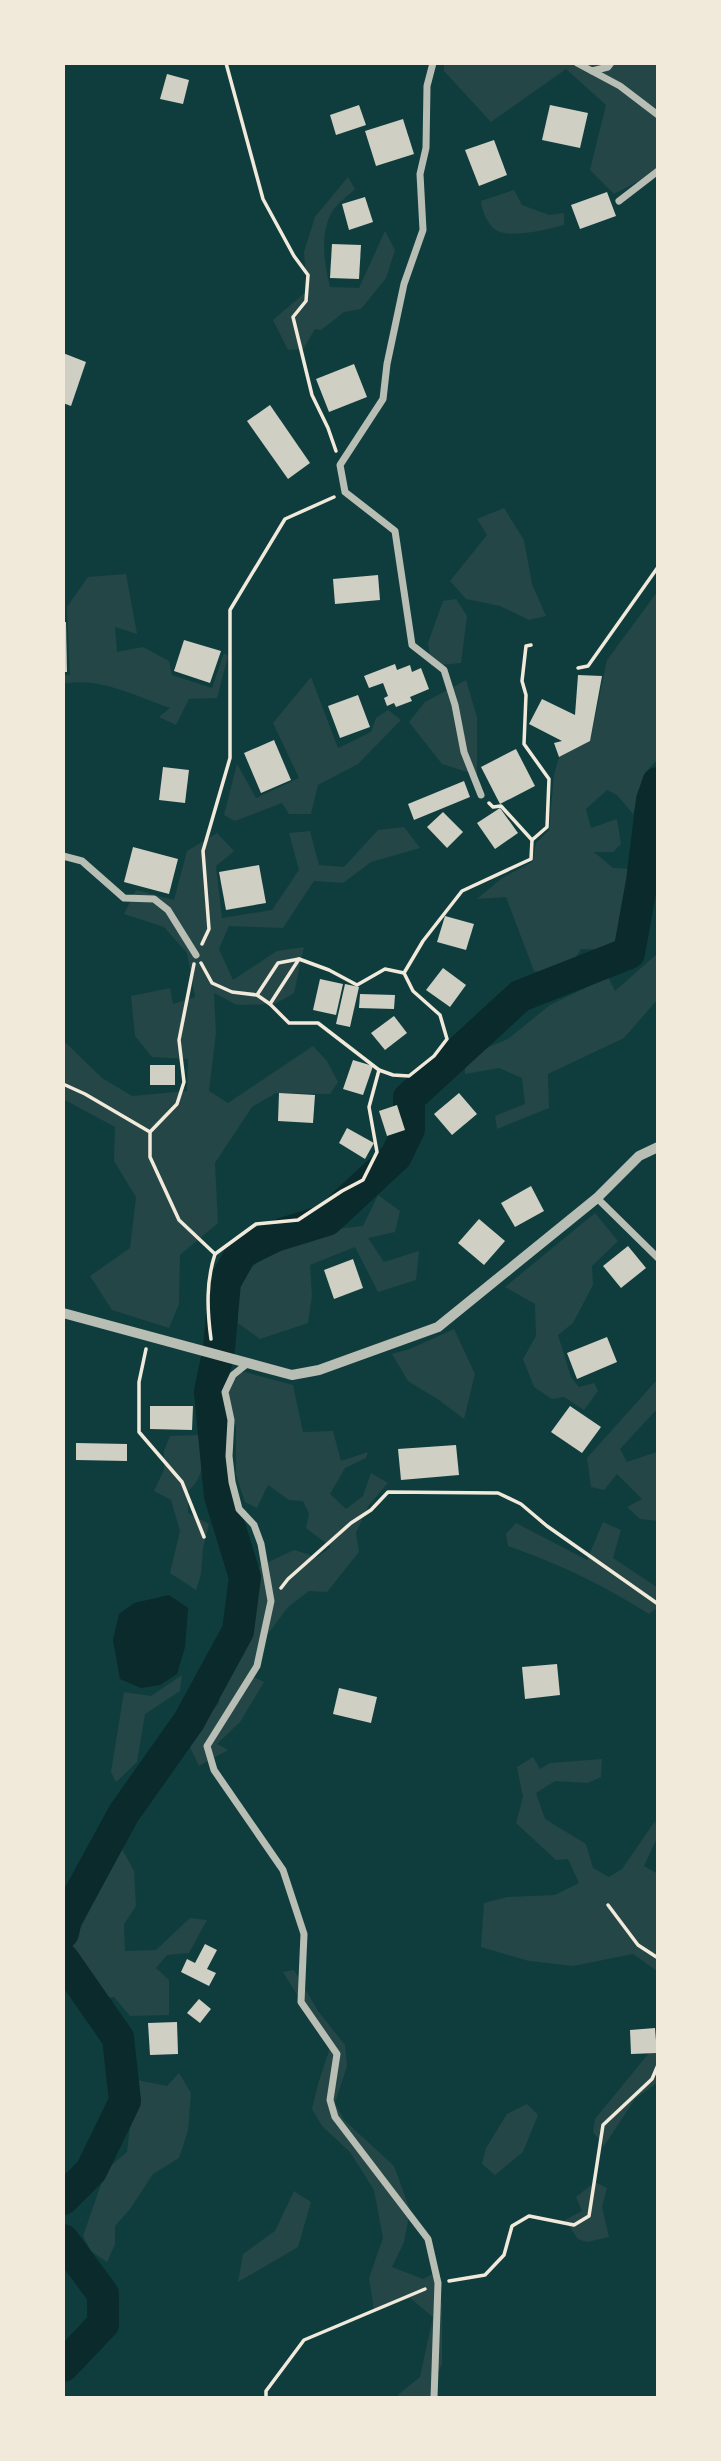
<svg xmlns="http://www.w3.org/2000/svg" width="721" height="2461" font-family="'Sofia Sans Condensed',sans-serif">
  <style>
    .green { fill: #244646 }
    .water { fill: #0a2a2b }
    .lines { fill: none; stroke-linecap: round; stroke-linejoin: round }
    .river { stroke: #0a2a2b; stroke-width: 32 }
    .building { fill: #cfcfc3 }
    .path { stroke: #f1e9da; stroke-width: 3.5 }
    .minor { stroke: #b8beb3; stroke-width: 7 }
    .tertiary { stroke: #b8beb3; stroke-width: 10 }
  </style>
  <rect width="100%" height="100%" fill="#0f3d3e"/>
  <!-- green -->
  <g class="green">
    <path d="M444 63H658V171L614 194 590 170 606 105 566 69 491 122 444 71Z"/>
    <path d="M348 177 355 189C349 195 339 202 334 209 319 230 324 263 330 287L359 288 385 231 395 250 386 278 361 309 344 312 321 330 315 329 303 349 288 350 273 320 307 291 304 252 315 217Z"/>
    <path d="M514 190 522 205 549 215 564 213V225C549 229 510 239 496 230 487 224 482 211 481 201Z"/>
    <path d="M504 508 524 540 532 584 546 616 529 620 500 606 466 599 450 581 487 535 477 519Z"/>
    <path d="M126 574 137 634 115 627 117 652 143 647 169 661 172 675 212 688 224 653 228 656 217 698 189 699 176 725 159 717 170 708C138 697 98 676 63 684V675H70L67 607 88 577Z"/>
    <path d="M658 591V759L644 774 633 814 617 795 607 790 586 809 591 828 617 819 621 844 613 852H594L613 868 632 869 628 924 617 950 581 949 565 975 534 971 506 897 477 899 502 878 532 862 536 843 549 830 554 775 559 757 590 741 607 660Z"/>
    <path d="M456 599 467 616 461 663 431 666 428 643 443 601Z"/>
    <path d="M311 677 338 748 371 732 376 718 388 710 401 720 358 764 318 785 311 814H289L282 803 235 821 224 815 237 764 256 798 299 778 273 723Z"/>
    <path d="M466 680 477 717V775L442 764 409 722 425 702Z"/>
    <path d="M404 827 420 848 371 862 343 883 314 881 283 928 229 926 219 949 233 980 277 951 304 947 294 993 275 1004 242 1005 235 1004 214 993 216 1033 209 1091 228 1103 313 1046 327 1061 338 1082 330 1094 276 1093 252 1107 215 1163 218 1223 180 1255 179 1304 169 1328 112 1310 90 1276 130 1248 136 1197 114 1161 115 1127 63 1099V1040L102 1078 132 1096 187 1091 188 1059 152 1057 135 1036 131 996 170 988 173 1004 195 997 187 953 164 927 124 914 136 890 174 900 187 851 217 833 234 851 216 866 222 918 272 910 299 870 289 833 310 831 319 865 344 867 378 830Z"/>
    <path d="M658 953V999L624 1038 548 1074 549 1108 497 1129 495 1116 525 1104 522 1078 499 1068 465 1074V1057L508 1039 550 1005 608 977 615 991Z"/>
    <path d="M378 1195 400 1211 395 1232 368 1238 384 1262 419 1251 416 1280 378 1292 355 1247 310 1265 312 1296 308 1323 260 1339 238 1323V1277L276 1249 309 1232 363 1226Z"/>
    <path d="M595 1213 618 1241 592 1266 593 1285 573 1323 558 1335 571 1377 579 1387 594 1383 598 1391 584 1410 564 1397 552 1399 534 1387 523 1359 536 1336 535 1304 505 1287Z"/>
    <path d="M454 1329 475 1374 464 1419 439 1400 408 1381 392 1354 410 1349Z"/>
    <path d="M245 1372 293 1385 303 1432 333 1431 341 1461 368 1452 366 1458 345 1468 330 1494 346 1509 363 1496 371 1473 388 1483 369 1505 356 1533 359 1552 327 1592 309 1591 288 1607 265 1638 252 1676 264 1682 240 1722 217 1744 228 1750 199 1766 186 1739 219 1703C218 1677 236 1667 245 1644 255 1621 256 1593 256 1568L294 1550 317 1557 331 1547 306 1528 309 1514 303 1501 289 1500 268 1485 257 1508 245 1502 236 1475V1426L222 1409 226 1377Z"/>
    <path d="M656 1381 658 1408 620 1449 627 1462 657 1452 658 1521 640 1519 627 1507 642 1499 617 1474 604 1490 591 1487 587 1458Z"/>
    <path d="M201 1435C203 1456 206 1476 188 1491V1513L209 1524 203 1548 201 1574 196 1590 170 1573 180 1531 171 1500 154 1491 164 1470V1451L170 1436Z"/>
    <path d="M603 1522 621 1530 613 1558 658 1588V1607L649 1614C601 1584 562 1565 508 1546L506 1534 516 1523 587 1560Z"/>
    <path d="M182 1675 180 1691 145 1714 137 1762 116 1782 111 1772 124 1692 151 1696Z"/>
    <path d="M533 1757 540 1769 550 1763 602 1759 601 1777 588 1783 555 1781 536 1793 545 1819 586 1844 593 1868 609 1877 622 1869 655 1821 658 1836 644 1866 658 1874V1974L657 1971 633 1954 573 1966 529 1961 481 1947 484 1903 507 1897 555 1895 579 1883 568 1859 556 1860 516 1823 523 1797 517 1767Z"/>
    <path d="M122 1849 134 1871 136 1906 124 1924 125 1951 156 1950 190 1918 207 1920 189 1953 167 1955 156 1968 169 1980V2015L130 2016 114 1997 100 1998 77 1962 72 1944Z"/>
    <path d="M294 1970 318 2011 345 2045 347 2066 335 2103 344 2120 394 2166 410 2210 404 2242 392 2267 423 2279 435 2273 442 2304V2364L431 2386 439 2398H398L399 2394 420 2377 433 2317 410 2298 374 2310 369 2278 383 2238 374 2190 350 2152 322 2126 312 2109 318 2084 330 2048 283 1972Z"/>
    <path d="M658 2042V2082L635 2099 604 2146 593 2132 595 2119Z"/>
    <path d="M179 2073 191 2093 188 2131 179 2158 153 2174 130 2209 115 2226V2244L107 2262 91 2251 83 2236 106 2170 127 2152 131 2118 132 2079 167 2086Z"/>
    <path d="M527 2104 538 2115 523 2152 495 2175 482 2164 486 2148 507 2114Z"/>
    <path d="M595 2182 607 2188 602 2207 609 2237 587 2242 578 2239 565 2220 582 2211 576 2197Z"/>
    <path d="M294 2191 311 2202 298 2247 238 2282 243 2254 275 2231Z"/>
  </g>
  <!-- water -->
  <path class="water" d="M169 1595 188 1608 185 1647 177 1674 160 1685 141 1688 120 1679 113 1640 119 1614 134 1603Z"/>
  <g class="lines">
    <!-- river -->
    <g class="river">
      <path d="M63 1933 66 1919 124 1813 189 1721 238 1631 245 1577 220 1496 210 1392 219 1348 225 1282 242 1252 275 1236 327 1220 396 1156 409 1129V1098L520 996 629 953 642 881 652 800 658 783"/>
      <path d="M63 1959 118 2038 125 2101 91 2171 63 2199"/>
      <path d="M63 2240 103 2294V2324L63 2366"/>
    </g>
  </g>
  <!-- building -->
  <g class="building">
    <path d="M167 74 189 80 183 104 160 99Z"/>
    <path d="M359 105 366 125 336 135 330 115Z"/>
    <path d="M550 105 588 113 580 148 542 140Z"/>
    <path d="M403 119 414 154 376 166 365 131Z"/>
    <path d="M494 140 507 175 479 186 465 150Z"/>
    <path d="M607 192 616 216 580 229 571 205Z"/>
    <path d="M365 197 373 222 349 230 342 204Z"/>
    <path d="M332 244 361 245 359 279 330 278Z"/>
    <path d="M63 353 86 362 71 406 63 403Z"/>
    <path d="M354 364 367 397 329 412 316 379Z"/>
    <path d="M270 405 310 463 288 479 247 421Z"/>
    <path d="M378 575 380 600 335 604 333 579Z"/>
    <path d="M63 622H66L67 672H63Z"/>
    <path d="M184 640 221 651 210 683 174 671Z"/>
    <path d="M395 664 397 670 410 665 412 672 421 668 429 689 410 697 412 701 396 707 394 703 387 706 384 698 388 696 383 683 369 688 364 676Z"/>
    <path d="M578 675 602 676 590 741 559 757 554 743 562 741 529 724 542 699 575 715Z"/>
    <path d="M358 695 370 727 340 738 328 706Z"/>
    <path d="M274 740 291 780 261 793 244 753Z"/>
    <path d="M516 749 535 786 500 804 481 767Z"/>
    <path d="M163 767 189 770 185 803 159 800Z"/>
    <path d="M464 781 470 797 414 820 408 804Z"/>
    <path d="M500 808 518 833 495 849 477 823Z"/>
    <path d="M443 812 463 832 447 848 427 827Z"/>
    <path d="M133 847 178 859 169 894 124 882Z"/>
    <path d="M259 865 266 903 226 910 219 872Z"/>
    <path d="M445 916 474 924 466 950 437 942Z"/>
    <path d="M443 968 466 985 450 1007 426 990Z"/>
    <path d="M320 979 343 984 336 1015 313 1010Z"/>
    <path d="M345 984 359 987 350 1027 336 1024Z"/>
    <path d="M360 994 395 995 394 1009 359 1008Z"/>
    <path d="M394 1016 407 1033 385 1050 371 1033Z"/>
    <path d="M353 1060 373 1066 363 1095 343 1089Z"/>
    <rect x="150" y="1065" width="25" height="20"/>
    <path d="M279 1093 315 1095 313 1123 278 1121Z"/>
    <path d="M459 1093 477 1114 452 1135 434 1114Z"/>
    <path d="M397 1105 405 1130 387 1136 379 1111Z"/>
    <path d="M347 1128 374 1143 365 1159 339 1143Z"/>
    <path d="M531 1186 544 1211 515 1227 501 1203Z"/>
    <path d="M479 1219 505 1241 484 1265 458 1243Z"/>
    <path d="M628 1246 646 1268 621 1288 603 1266Z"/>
    <path d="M353 1259 363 1288 334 1299 324 1270Z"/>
    <path d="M607 1337 617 1362 577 1379 567 1353Z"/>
    <path d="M150 1406H193L192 1430 150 1429Z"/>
    <path d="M570 1406 601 1427 582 1453 551 1432Z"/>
    <path d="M76 1443 127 1444V1461L76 1460Z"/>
    <path d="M456 1445 459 1475 401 1480 398 1449Z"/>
    <path d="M557 1664 560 1695 525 1699 522 1667Z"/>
    <path d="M339 1688 377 1697 371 1723 333 1714Z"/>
    <path d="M205 1944 217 1950 207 1969 216 1973 209 1986 181 1972 187 1959 195 1963Z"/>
    <path d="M199 1999 211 2009 200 2023 187 2013Z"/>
    <path d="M177 2022 178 2054 150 2055 148 2023Z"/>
    <path d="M655 2028 657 2053 631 2054 630 2030Z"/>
  </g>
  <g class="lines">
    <!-- path -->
    <g class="path">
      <path d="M226 63 263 199 294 256 308 275 306 301 293 317 312 395 328 428 336 451"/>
      <path d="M531 645 526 646 522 681 526 695 524 744 549 779 547 827 532 840"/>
      <path d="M578 668 588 666 658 567"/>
      <path d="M202 944 209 929 203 851 230 758V610L285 519 334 497"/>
      <path d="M201 963 212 983 232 992 257 995 270 1004 299 959 329 970 357 985 385 969 404 973 423 941 462 891 531 859 532 840 501 806 493 807 489 803"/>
      <path d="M194 964 179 1040 184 1082 177 1104 150 1132V1157L179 1220 215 1254C206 1282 207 1309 211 1339"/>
      <path d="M257 995 278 963 299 959"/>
      <path d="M270 1004 289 1023H318L379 1070"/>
      <path d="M63 1084 85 1094 150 1132"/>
      <path d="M215 1254 256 1224 298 1220 342 1191 363 1180 377 1152 369 1107 379 1070 393 1075 409 1076 434 1056 447 1039 440 1015 413 991 404 973"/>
      <path d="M146 1349 139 1382V1432L182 1482 204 1537"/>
      <path d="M281 1588 288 1579 351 1523 371 1510 388 1492 498 1493 521 1504 547 1526 658 1604"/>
      <path d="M608 1905 638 1945 658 1958"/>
      <path d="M449 2281 485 2275 504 2255 512 2226 529 2216 574 2225 589 2216 603 2125 652 2079 658 2065"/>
      <path d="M266 2398V2391L304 2340 425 2289"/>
    </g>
    <!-- minor -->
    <g class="minor">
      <path d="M433 63 427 86 426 148 420 174 423 230 404 284 387 364 383 399 340 465 345 492 395 531 412 645 444 670 455 705 464 752 481 795"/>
      <path d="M577 63 592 71 608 67 611 63"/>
      <path d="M592 71 620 86 658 115"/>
      <path d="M619 201 658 171"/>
      <path d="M63 856 82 861 124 898 154 899 168 910 196 955"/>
      <path d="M597 1198 658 1258"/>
      <path d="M248 1363 233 1375 225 1392 231 1420 229 1456 232 1482 239 1509 254 1525 261 1544 271 1601 257 1666 207 1746 214 1770 283 1870 304 1934 301 2002 337 2054 330 2100 335 2117 428 2239 438 2283 434 2398"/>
    </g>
    <!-- tertiary -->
    <path class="tertiary" d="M63 1313 292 1375 319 1370 438 1327 597 1198 639 1156 658 1147"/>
  </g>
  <!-- border -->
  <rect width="721" height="2461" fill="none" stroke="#f1e9da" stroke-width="130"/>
</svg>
